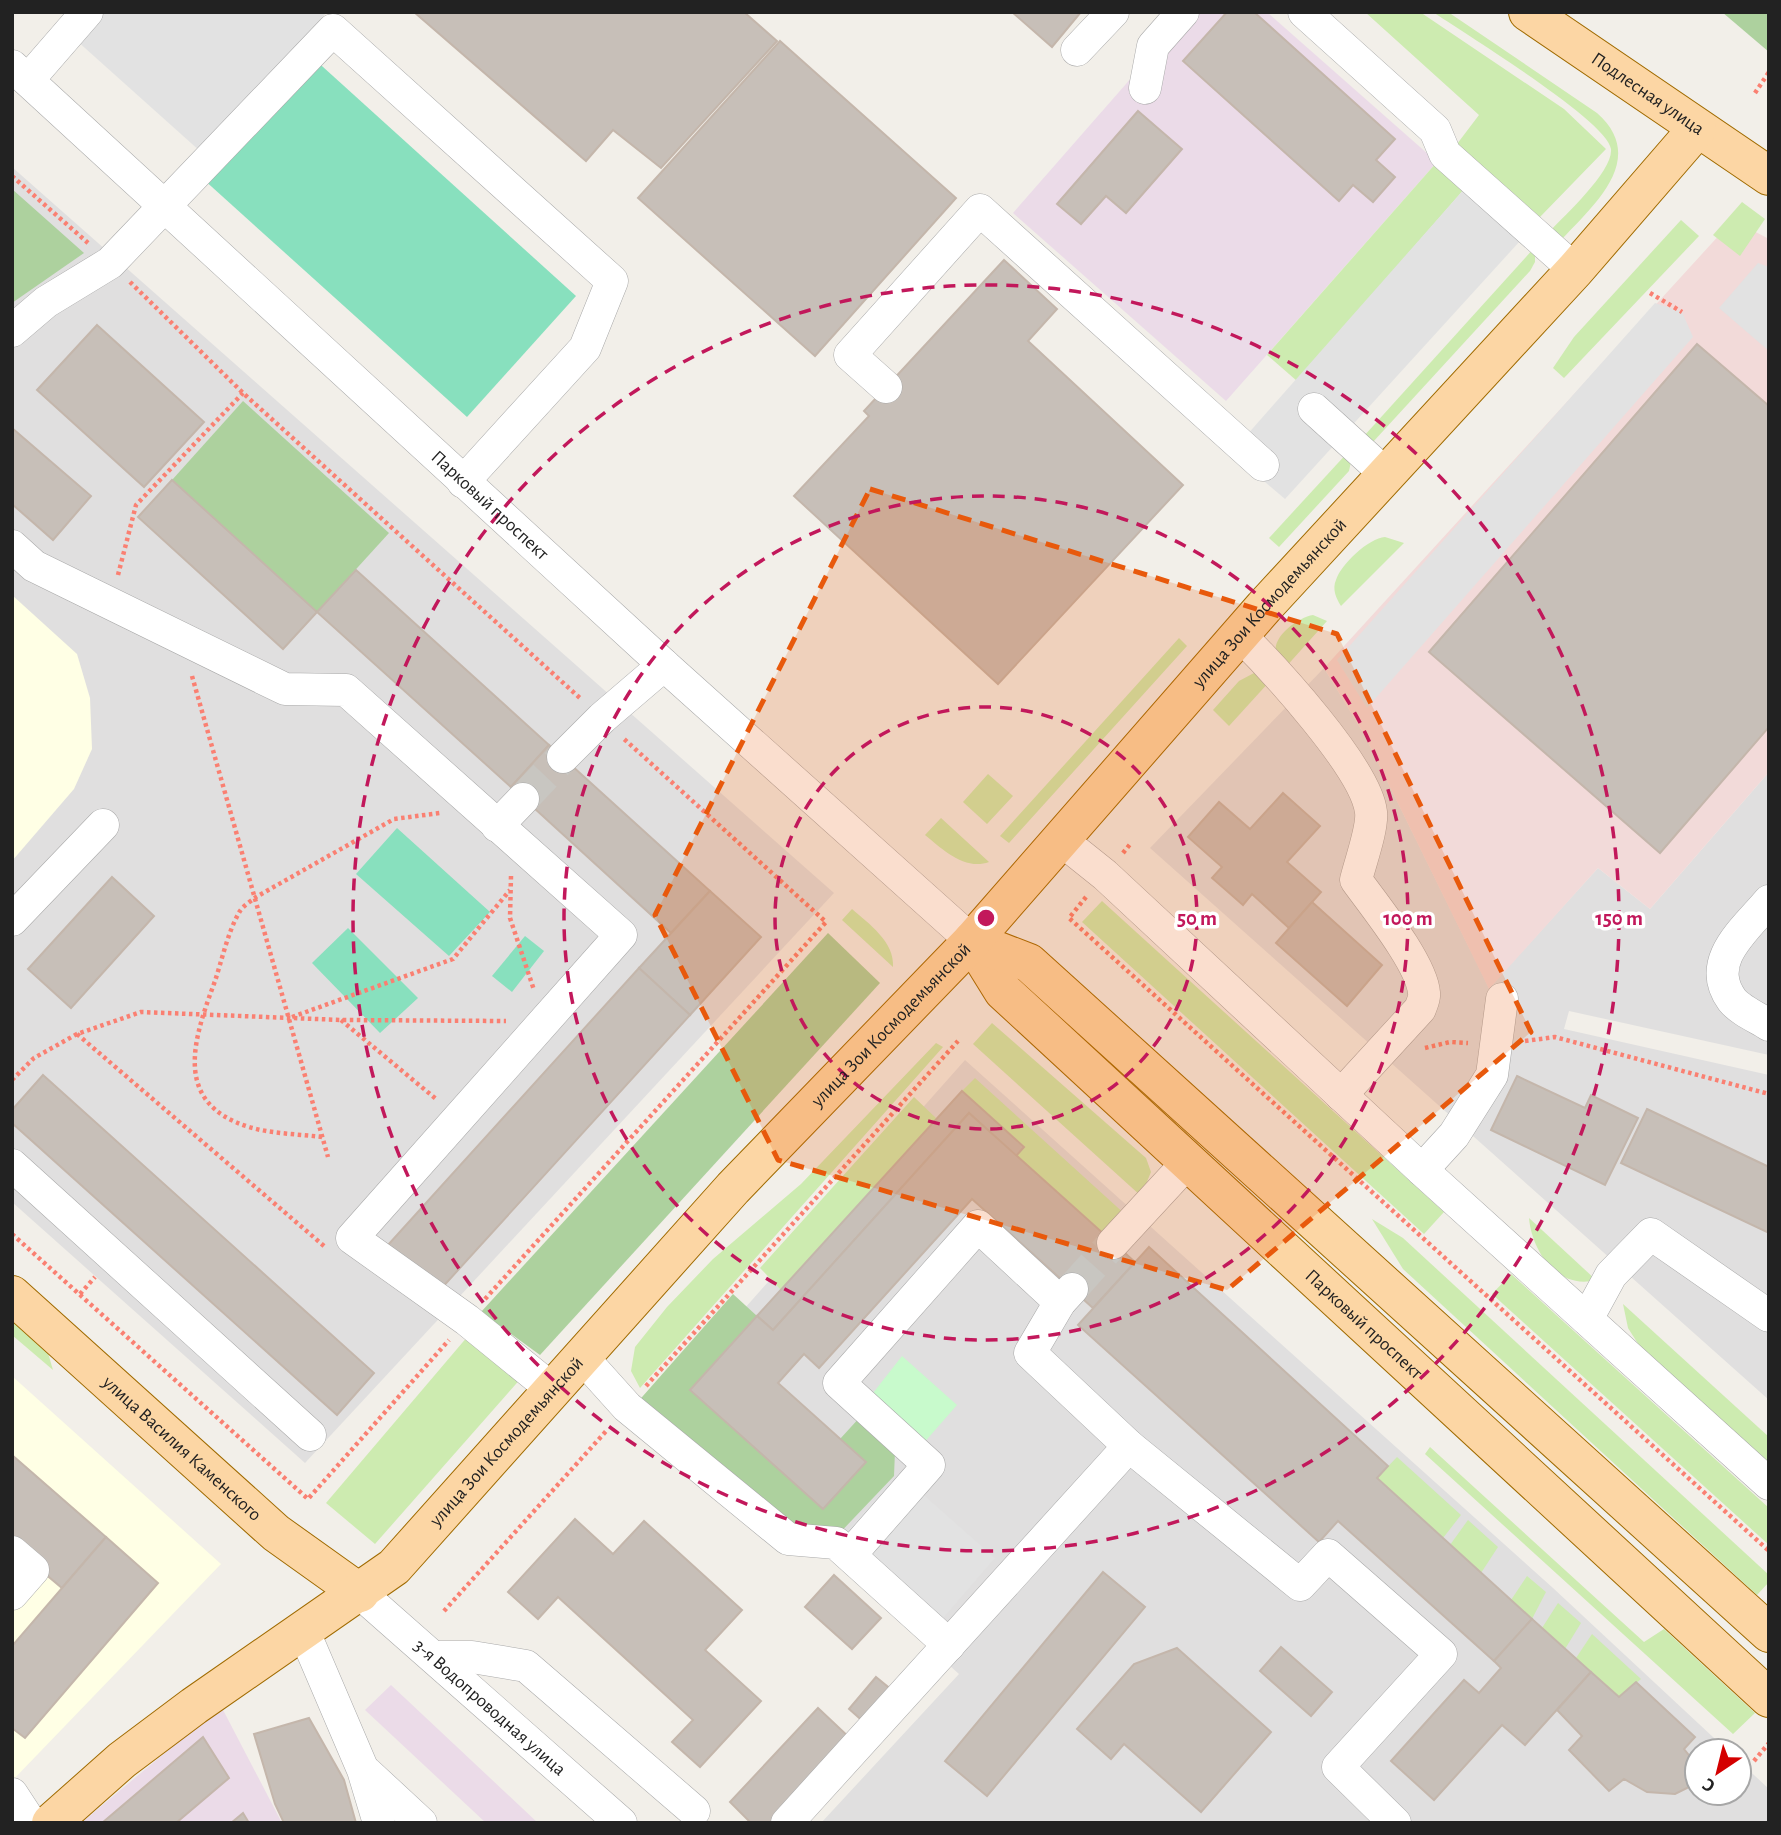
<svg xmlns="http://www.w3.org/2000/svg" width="1781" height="1835" font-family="'Alegreya Sans',sans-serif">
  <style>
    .residential { fill: #e0dfdf }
    .commercial { fill: #f2dad9 }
    .industrial { fill: #ebdbe8 }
    .education { fill: #ffffe5 }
    .grass { fill: #cdebb0 }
    .forest { fill: #add19e }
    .park { fill: #c8facc }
    .pitch { fill: #88e0be }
    .parking { fill: #e2e2e2 }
    .building { fill: #c7bfb8; stroke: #c4b6ab; stroke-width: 2 }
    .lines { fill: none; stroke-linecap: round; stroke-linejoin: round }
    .minor-tunnel { stroke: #c8c6c1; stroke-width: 32; stroke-dasharray: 32 16; stroke-linecap: butt }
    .minor-casing { stroke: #a9a9a9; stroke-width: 33 }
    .major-casing { stroke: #a06b00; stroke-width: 40 }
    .path { stroke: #fa8072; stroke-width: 4.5; stroke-dasharray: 3.5 3.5; stroke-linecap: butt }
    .minor { stroke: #fff; stroke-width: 32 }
    .major { stroke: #fcd6a4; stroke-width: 38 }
    .marked { fill: #e8590c; fill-opacity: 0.2; stroke: #e8590c; stroke-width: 5; stroke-dasharray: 14 9; stroke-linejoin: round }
    .ring { fill: none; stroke: #c2185b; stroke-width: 3.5; stroke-dasharray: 12 9 }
    .labels { text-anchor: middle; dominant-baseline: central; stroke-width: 7; stroke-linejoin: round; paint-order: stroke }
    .street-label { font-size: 19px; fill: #222; stroke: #fff }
    .centre { fill: #c2185b; stroke: #fff; stroke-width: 3.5 }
    .ring-label { font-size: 21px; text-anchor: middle; font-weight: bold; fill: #c2185b; stroke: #fff; stroke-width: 7; stroke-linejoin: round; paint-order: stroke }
  </style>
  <rect width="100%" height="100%" fill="#f2efe9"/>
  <!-- residential -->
  <g class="residential">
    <path d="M12 167 834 893 305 1463 12 1202Z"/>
    <path d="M1324 668 1364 734 1489 988 1598 868 1650 909 1769 772V1055L1569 1011 1564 1029 1769 1075V1400L1150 848Z"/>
    <path d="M965 1060 1553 1588 1728 1751H1697V1793H1739V1761L1769 1789V1823H821L959 1674 659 1405Z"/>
  </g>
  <!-- commercial -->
  <path class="commercial" d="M1733 220 1769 239V772L1650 909 1598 868 1489 989 1364 734 1324 668Z"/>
  <!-- industrial -->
  <g class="industrial">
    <path d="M1189 12H1267L1437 162 1226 401 1013 213Z"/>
    <path d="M391 1685 538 1823H486L365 1710Z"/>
    <path d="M221 1706 282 1823H81Z"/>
  </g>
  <!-- education -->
  <g class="education">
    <path d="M12 595 77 654 90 698 92 749 74 789 12 861Z"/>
    <path d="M12 1376 221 1564 12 1781Z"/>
  </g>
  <!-- grass -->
  <g class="grass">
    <path d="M1365 12H1420L1564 109 1606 149 1540 217 1457 144 1479 115Z"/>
    <path d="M1433 12H1448L1597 113C1648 158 1595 204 1562 239L1551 230C1566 214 1613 171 1611 149 1608 121 1462 32 1433 12Z"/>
    <path d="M1437 162 1466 187 1297 381 1267 355Z"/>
    <path d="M1742 202 1765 219 1740 256 1713 235Z"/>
    <path d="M1681 220 1699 236 1564 378 1553 368 1574 337Z"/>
    <path d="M1535 247V262L1530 271 1373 442 1364 436Z"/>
    <path d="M1349 451 1352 457 1349 471 1279 547 1269 538Z"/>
    <path d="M1385 537 1404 543 1341 606C1336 598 1332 589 1336 580 1341 564 1369 538 1385 537Z"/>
    <path d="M1313 615 1327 621 1284 669C1282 664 1277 658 1276 653 1272 636 1299 617 1313 615Z"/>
    <path d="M1179 638 1187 646 1009 843 1000 836Z"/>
    <path d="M1254 673 1270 681 1229 726 1213 710 1239 681Z"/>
    <path d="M988 774 1013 796 987 824 963 802Z"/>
    <path d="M941 818 989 862C965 871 942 849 925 835Z"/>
    <path d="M1102 901 1444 1212 1424 1234 1082 922Z"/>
    <path d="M852 909C868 923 895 942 893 967L842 920Z"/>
    <path d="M992 1023 1146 1158 1151 1172 1141 1196 973 1044Z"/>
    <path d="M936 1043 943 1047 640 1388 631 1371 635 1347 667 1307 713 1259 801 1184Z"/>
    <path d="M975 1078 1127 1216 1108 1238 1016 1156 1024 1146 962 1091Z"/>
    <path d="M914 1097 937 1119 781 1290 760 1268Z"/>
    <path d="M1529 1218 1596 1280C1558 1290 1532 1252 1529 1218Z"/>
    <path d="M1372 1219 1403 1238 1769 1575V1582L1757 1595 1403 1269Z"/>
    <path d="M1511 1274 1769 1508V1545L1492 1294Z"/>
    <path d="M1623 1304 1769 1437V1466L1642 1350 1628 1328Z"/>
    <path d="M12 1305 48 1353 53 1370 12 1335Z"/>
    <path d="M468 1336 523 1376 375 1544 326 1503Z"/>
    <path d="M1430 1447 1644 1642 1664 1629 1755 1713 1733 1734 1425 1454Z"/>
    <path d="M1397 1457 1461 1515 1443 1538 1377 1478Z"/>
    <path d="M1468 1520 1498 1547 1481 1573 1450 1545Z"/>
    <path d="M1527 1576 1546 1592 1532 1619 1511 1600Z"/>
    <path d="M1558 1603 1581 1623 1565 1649 1542 1628Z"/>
    <path d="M1592 1634 1641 1679 1619 1697 1576 1658Z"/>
  </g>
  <!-- forest -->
  <g class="forest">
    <path d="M1722 12H1769V52Z"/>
    <path d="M12 189 84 253 12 303Z"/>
    <path d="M243 401 389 533 317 612 172 480Z"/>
    <path d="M828 933 880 983 540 1355 481 1312Z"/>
    <path d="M733 1294 757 1316 691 1389 823 1509 865 1462 840 1439 861 1416 895 1451 894 1476 833 1540 788 1535 635 1405Z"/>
  </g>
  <!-- park -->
  <path class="park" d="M902 1356 957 1405 922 1445 873 1393Z"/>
  <!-- pitch -->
  <g class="pitch">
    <path d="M312 57 576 296 467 417 202 178Z"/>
    <path d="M397 828 490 912 449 956 356 874Z"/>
    <path d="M348 928 418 998 380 1033 312 963Z"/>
    <path d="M525 936 544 951 512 992 492 976Z"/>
  </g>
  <!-- parking -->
  <g class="parking">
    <path d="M101 12H327L201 152 76 40Z"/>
    <path d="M1466 187 1520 241 1285 499 1231 453Z"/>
    <path d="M1758 263 1769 267V351L1719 308Z"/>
    <path d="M1655 303 1682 312 1693 337 1367 708 1337 660Z"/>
    <path d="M899 1473 995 1558 932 1631 836 1543Z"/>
  </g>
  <!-- building -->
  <g class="building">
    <path d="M414 12H744L777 41 661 168 613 130 586 161Z"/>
    <path d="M1012 12H1081L1052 47Z"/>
    <path d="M1227 12H1254L1395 139 1376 160 1395 177 1373 202 1353 185 1339 201 1183 61Z"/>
    <path d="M780 41 956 198 815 356 638 198Z"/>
    <path d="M1138 111 1182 149 1126 213 1106 196 1081 224 1057 204Z"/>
    <path d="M1004 260 1057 309 1028 341 1183 485 998 684 794 496 869 416 864 411Z"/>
    <path d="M97 325 204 422 144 487 37 390Z"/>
    <path d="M1697 344 1769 406V727L1660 853 1429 652Z"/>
    <path d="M12 428 91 496 53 540 12 504Z"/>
    <path d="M172 480 317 612 283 649 138 517Z"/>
    <path d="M356 570 549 745 511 787 317 612Z"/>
    <path d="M549 745 710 891 671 933 511 787Z"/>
    <path d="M1283 793 1320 826 1287 862 1321 892 1289 928 1252 894 1243 905 1227 891 1212 878 1222 867 1188 837 1219 802 1250 829Z"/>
    <path d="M112 877 154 916 71 1008 28 969Z"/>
    <path d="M710 891 761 937 690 1015 639 968Z"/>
    <path d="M1312 902 1382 965 1347 1006 1276 943Z"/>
    <path d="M639 968 690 1015 439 1291 388 1245Z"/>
    <path d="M43 1075 374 1373 337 1415 12 1123V1110Z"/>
    <path d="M1517 1076 1585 1108 1591 1095 1638 1118 1605 1185 1491 1130Z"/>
    <path d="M962 1091 1024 1147 1016 1156 969 1113 773 1330 757 1316Z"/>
    <path d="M1647 1109 1769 1167V1233L1621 1163Z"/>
    <path d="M969 1113 1135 1262 1093 1308 972 1199 819 1368 804 1354 778 1383 866 1462 823 1509 690 1390 757 1316 773 1330Z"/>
    <path d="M1149 1247 1388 1466 1377 1478 1532 1619 1494 1661 1338 1521 1319 1542 1078 1325Z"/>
    <path d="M12 1455 106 1537 62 1588 12 1546Z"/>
    <path d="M575 1519 613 1554 644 1521 742 1610 705 1650 761 1701 700 1767 672 1742 693 1720 558 1597 538 1619 508 1592Z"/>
    <path d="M106 1537 158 1583 25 1738 12 1728V1646Z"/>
    <path d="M1103 1572 1145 1607 987 1796 945 1761Z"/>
    <path d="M834 1575 881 1618 852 1649 805 1607Z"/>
    <path d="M1532 1619 1591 1672 1525 1745 1502 1725 1434 1800 1391 1761 1464 1680 1479 1693 1501 1668 1494 1661Z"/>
    <path d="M1281 1647 1332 1692 1311 1716 1260 1671Z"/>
    <path d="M1177 1648 1271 1732 1201 1812 1124 1744 1111 1759 1077 1729 1134 1664Z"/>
    <path d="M1591 1672 1619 1697 1636 1682 1695 1737 1684 1749 1696 1764 1691 1786 1675 1794 1647 1792 1624 1779 1609 1791 1569 1750 1582 1736 1557 1710Z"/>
    <path d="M876 1677 893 1691 866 1724 849 1709Z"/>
    <path d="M818 1708 852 1740 773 1823H751L730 1802Z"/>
    <path d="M309 1718 344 1780 356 1823H284L275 1804 254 1734Z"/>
    <path d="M203 1737 229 1778 176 1823H102Z"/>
    <path d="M243 1813 249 1823H231Z"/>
  </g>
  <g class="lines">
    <!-- minor-tunnel -->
    <g class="minor-tunnel">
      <path d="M523 799 563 757"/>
      <path d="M1072 1289 1113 1243"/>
    </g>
    <!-- minor casing -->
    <g class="minor-casing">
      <g id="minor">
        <path d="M1304 12 1435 130 1445 154 1575 270"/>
        <path d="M1077 50 1113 12"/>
        <path id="s1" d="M12 66 664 665 972 941"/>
        <path d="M28 80 87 12"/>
        <path d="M1145 88 1153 46 1183 12"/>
        <path d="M12 331 46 302 110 263 333 30 612 281 585 348 463 482"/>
        <path d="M886 387 850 355 980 210 1263 465"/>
        <path d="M1314 409 1388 476"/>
        <path d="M12 546 34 566 285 689 346 690 621 935 352 1238 467 1320 553 1390"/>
        <path d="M1240 635C1273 668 1366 768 1371 812 1373 828 1360 863 1356 880 1374 905 1422 964 1424 993 1425 998 1422 1003 1420 1009L1341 1095"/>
        <path d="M563 757 602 718 664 665"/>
        <path d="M497 826 523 799"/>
        <path d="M1060 839 1105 875 1422 1170 1769 1484"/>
        <path d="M1769 901C1745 930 1704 961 1732 1000 1740 1010 1758 1018 1769 1025"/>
        <path d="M12 920 103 825"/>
        <path d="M12 1165 310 1435"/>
        <path d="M1422 1170 1454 1135 1492 1075 1502 999"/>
        <path d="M1113 1243 1187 1163"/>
        <path d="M1587 1319 1611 1275 1651 1234 1769 1316"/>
        <path d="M582 1357 627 1407 788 1539 836 1543 949 1645"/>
        <path d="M1129 1446 1300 1585 1328 1555 1441 1654 1338 1767 1395 1823"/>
        <path d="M12 1552 33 1570 12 1594"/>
        <path d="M850 1555 929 1465 839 1383 978 1226 1060 1302"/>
        <path id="s2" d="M360 1593 621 1823"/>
        <path d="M304 1632 363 1770 379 1823"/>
        <path d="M434 1657H472L526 1666 694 1811"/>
        <path d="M367 1773 421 1823"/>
        <path d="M12 1794 31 1823"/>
        <path d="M787 1823 1129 1446 1030 1353 1060 1302 1072 1289"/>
      </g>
    </g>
    <!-- major casing -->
    <g class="major-casing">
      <g id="major">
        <path id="s3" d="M1528 12 1769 176"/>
        <path id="s4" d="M972 941 1003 991 1769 1698"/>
        <path d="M972 941 1029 963 1769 1633"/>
        <path id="s5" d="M12 1295 276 1533 360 1593"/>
        <path id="s6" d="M51 1823 122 1760 194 1706 394 1567 733 1188 972 941 1264 607 1575 270 1697 129"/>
      </g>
    </g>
    <!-- path -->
    <g class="path">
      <path d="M1755 93 1769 72"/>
      <path d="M12 176 88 243"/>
      <path d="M130 282 243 393 581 699"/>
      <path d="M1650 293 1682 312"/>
      <path d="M118 575 136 505 243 393"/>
      <path d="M192 676 328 1157"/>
      <path d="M1123 853 1131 843"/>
      <path d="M511 876 510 918 534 990"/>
      <path d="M1086 897 1069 918 1769 1551"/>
      <path d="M292 1017 453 959 510 890"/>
      <path d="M341 1020 436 1099"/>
      <path d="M77 1034 324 1246"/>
      <path d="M1525 1041 1555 1037 1769 1094"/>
      <path d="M1425 1048 1450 1042 1468 1043"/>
      <path d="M12 1080 34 1058 77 1034 141 1012 341 1020 506 1021"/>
      <path d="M322 1137C298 1134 272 1134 249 1127 171 1103 194 1038 215 981 222 960 228 931 240 911 243 906 251 901 256 897L394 819 440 813"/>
      <path d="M12 1234 308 1499 449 1340"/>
      <path d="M80 1294 95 1277"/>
      <path d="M485 1299 826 922 623 738"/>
      <path d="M646 1386 958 1041"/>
      <path d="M444 1611 608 1429"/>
      <path d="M1754 1761 1769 1743"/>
    </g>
    <!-- minor -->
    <use href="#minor" class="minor"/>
    <!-- major -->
    <use href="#major" class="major"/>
  </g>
  <!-- marked area -->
  <path class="marked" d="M870 489 1337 634 1531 1032 1227 1290 778 1160 655 915Z"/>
  <!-- distance rings -->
  <g class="ring">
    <circle cx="986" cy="918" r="211"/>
    <circle cx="986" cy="918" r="422"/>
    <circle cx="986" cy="918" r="633"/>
  </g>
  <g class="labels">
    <!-- street labels -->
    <g class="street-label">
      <text stroke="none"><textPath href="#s3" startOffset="145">Подлесная улица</textPath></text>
      <text stroke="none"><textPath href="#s1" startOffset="649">Парковый проспект</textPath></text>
      <text stroke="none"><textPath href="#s6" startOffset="1731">улица Зои Космодемьянской</textPath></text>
      <text stroke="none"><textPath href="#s6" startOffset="1164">улица Зои Космодемьянской</textPath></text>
      <text stroke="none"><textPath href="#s4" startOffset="550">Парковый проспект</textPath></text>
      <text stroke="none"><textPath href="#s6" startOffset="597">улица Зои Космодемьянской</textPath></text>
      <text stroke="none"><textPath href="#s5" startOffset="229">улица Василия Каменского</textPath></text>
      <text stroke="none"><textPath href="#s2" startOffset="173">3-я Водопроводная улица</textPath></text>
    </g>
  </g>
  <circle cx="986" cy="918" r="10" class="centre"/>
  <g class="ring-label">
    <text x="1197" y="925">50 m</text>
    <text x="1408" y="925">100 m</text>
    <text x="1619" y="925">150 m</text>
  </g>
  <!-- border -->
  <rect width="1781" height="1835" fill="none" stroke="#222222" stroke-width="28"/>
  <!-- north arrow -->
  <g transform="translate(1718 1772) rotate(215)"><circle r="33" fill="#ffffff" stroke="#a7a7a7" stroke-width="2"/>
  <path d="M0-5L12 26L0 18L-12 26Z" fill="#d40000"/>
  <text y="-10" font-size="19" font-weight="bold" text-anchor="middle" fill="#222222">С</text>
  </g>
</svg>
